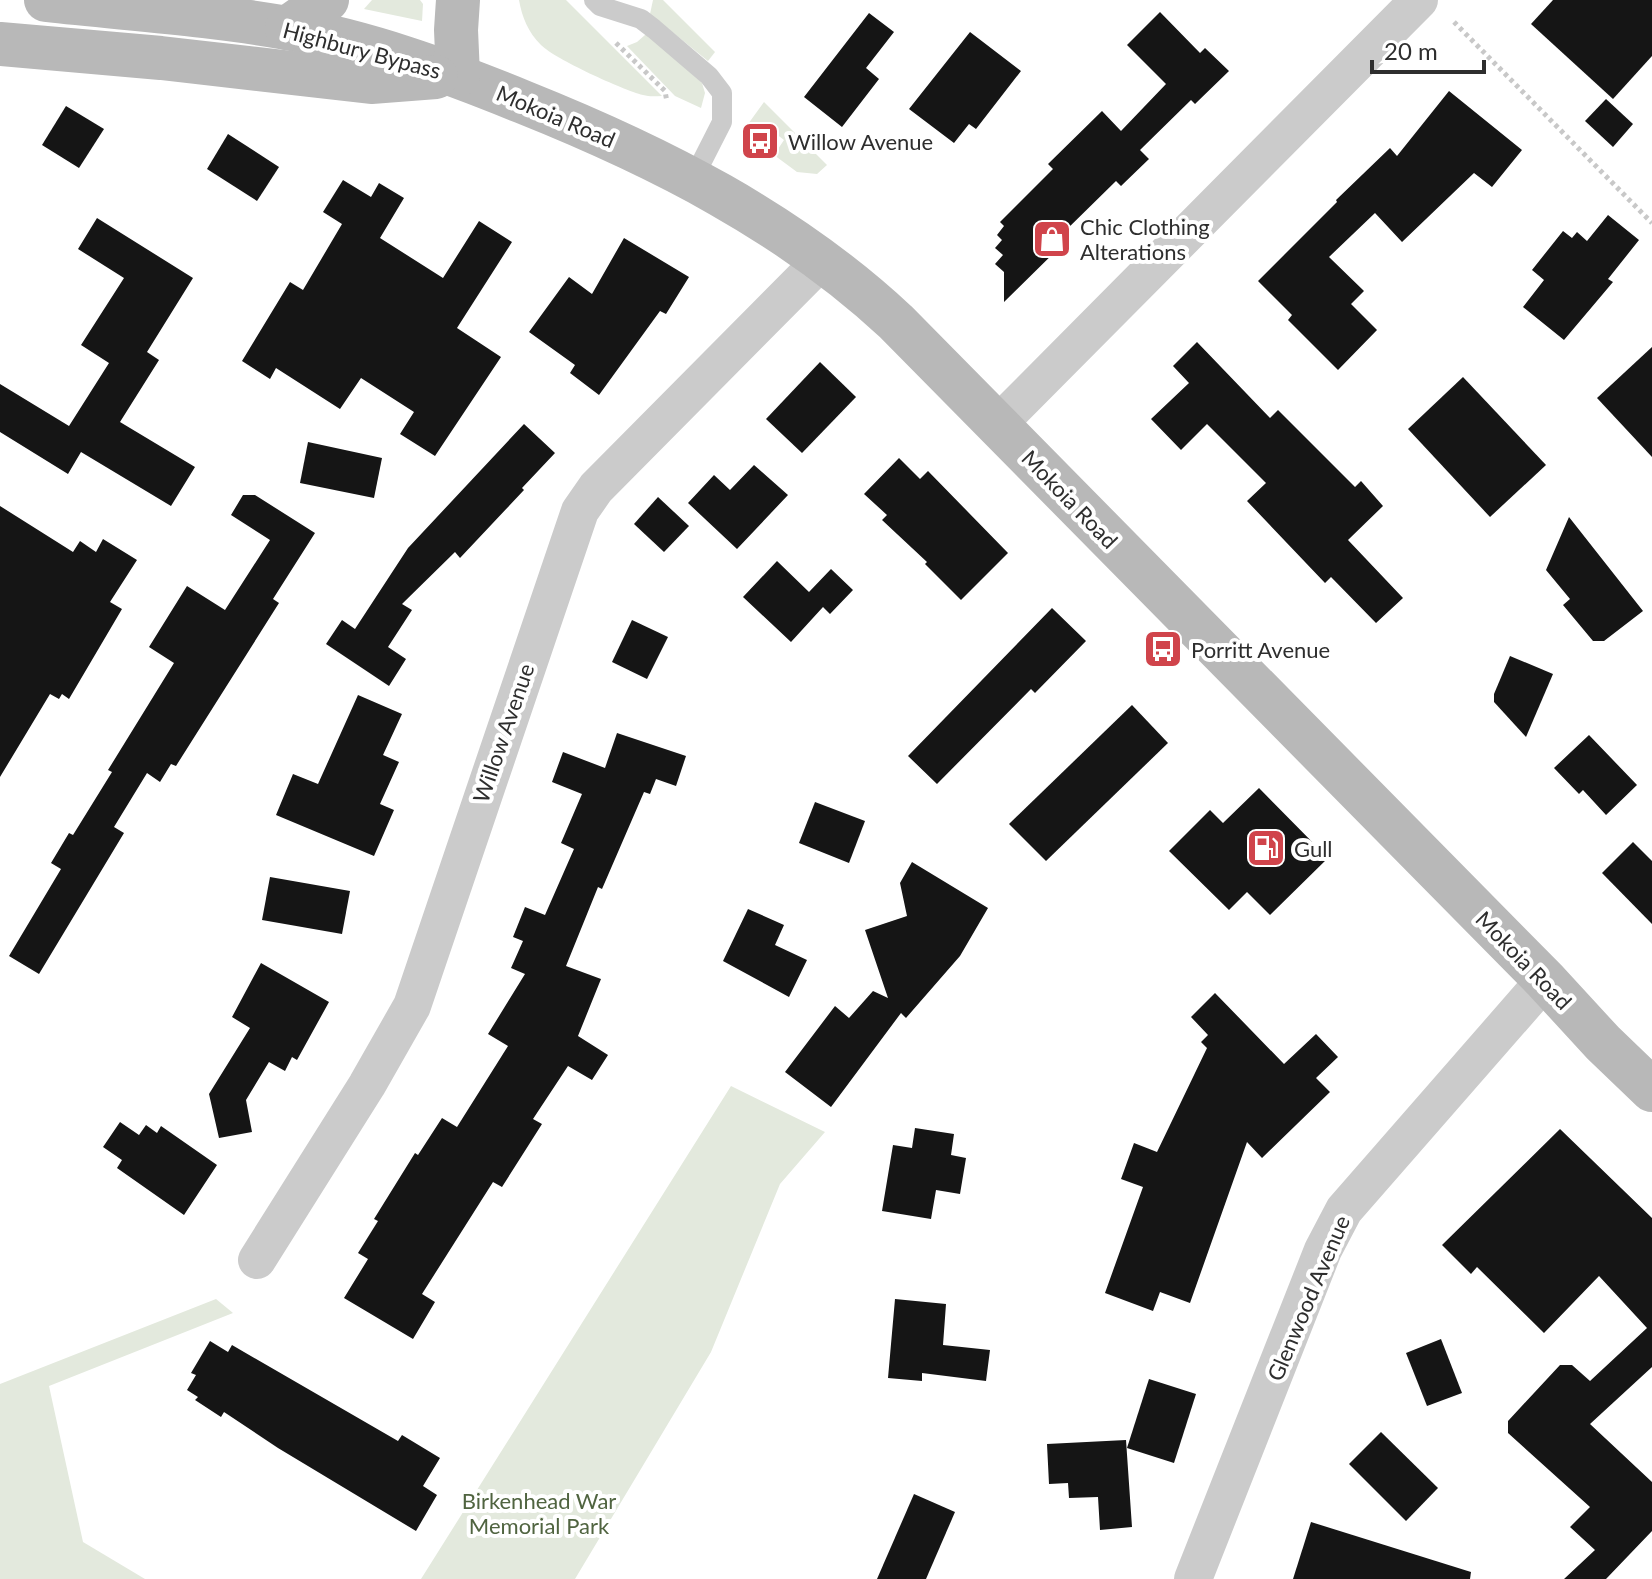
<svg xmlns="http://www.w3.org/2000/svg" width="1652" height="1579" font-family="Lato,sans-serif">
  <style>
    .green { fill: #e3e9dd }
    .building { fill: #151515 }
    .lines { fill: none; stroke-linecap: round; stroke-linejoin: round }
    .path { stroke: #c8c8c8; stroke-width: 5; stroke-dasharray: 4 4; stroke-linecap: butt }
    .service { stroke: #cbcbcb; stroke-width: 20 }
    .minor { stroke: #cbcbcb; stroke-width: 38 }
    .secondary { stroke: #b8b8b8; stroke-width: 44 }
    .labels { text-anchor: middle; dominant-baseline: central; stroke-width: 8; stroke-linejoin: round; paint-order: stroke }
    .street-label { font-size: 22px; fill: #2e2e2e; stroke: #fff }
    .poi-label { font-size: 22px; fill: #2e2e2e; stroke: #fff; text-anchor: start }
    .park-label { font-size: 22px; fill: #506440; stroke: #fff }
  </style>
  <rect width="100%" height="100%" fill="#fff"/>
  <!-- green -->
  <g class="green">
    <path d="M372 0H420L423 4 422 21 364 9Z"/>
    <path d="M519 0H566L662 96C656 96 650 97 643 95 623 90 555 59 541 45 528 32 522 17 519 0Z"/>
    <path d="M653 0H663L715 52 708 61 650 14Z"/>
    <path d="M645 35H650L702 83 705 93 701 108 675 96 627 46 637 42Z"/>
    <path d="M764 102 827 165 817 174 797 172 774 155 784 140 762 123 752 138 743 131Z"/>
    <path d="M731 1086 825 1132 780 1184 711 1352 575 1579H421Z"/>
    <path d="M216 1299 233 1313 49 1386 83 1542 145 1579H0V1384Z"/>
  </g>
  <!-- building -->
  <g class="building">
    <path d="M1553 0H1652V56L1613 99 1531 24Z"/>
    <path d="M1160 12 1200 53 1205 48 1229 71 1195 104 1191 100 1140 150 1149 159 1121 186 1116 181 1060 236 1066 241 1004 302V272L995 264 1003 255 995 248 1002 240 997 235 1004 226 1000 222 1053 169 1048 164 1102 111 1121 131 1166 84 1127 45Z"/>
    <path d="M869 13 894 32 866 68 879 79 842 127 804 97Z"/>
    <path d="M970 32 1021 71 976 129 969 124 954 143 909 109Z"/>
    <path d="M1449 91 1522 150 1492 187 1474 173 1402 242 1375 213 1329 257 1364 291 1351 304 1377 330 1338 370 1288 320 1292 315 1258 281 1337 202 1336 200 1390 148 1397 156Z"/>
    <path d="M1606 99 1633 124 1613 147 1585 121Z"/>
    <path d="M66 106 104 129 79 168 42 145Z"/>
    <path d="M228 134 279 167 257 201 207 169Z"/>
    <path d="M343 180 371 197 379 183 404 198 380 238 443 278 479 221 512 242 457 328 501 357 435 456 400 434 414 412 361 378 340 409 276 368 270 379 242 361 290 282 303 290 342 224 323 212Z"/>
    <path d="M1608 215 1639 240 1608 279 1613 282 1564 340 1523 307 1544 280 1532 270 1563 231 1572 238 1577 232 1587 241Z"/>
    <path d="M97 218 193 278 147 352 159 360 120 422 195 467 171 506 81 452 68 474 0 432V384L69 426 109 363 81 345 124 278 78 249Z"/>
    <path d="M624 238 689 277 666 314 660 311 599 395 570 373 575 365 529 332 569 277 592 294Z"/>
    <path d="M1197 342 1270 418 1278 410 1355 487 1361 481 1383 506 1348 540 1403 598 1376 623 1331 577 1325 583 1247 501 1266 483 1207 424 1181 450 1151 419 1189 383 1173 366Z"/>
    <path d="M1652 347V457L1597 398Z"/>
    <path d="M820 362 856 397 802 453 766 419Z"/>
    <path d="M1463 377 1546 465 1490 517 1408 429Z"/>
    <path d="M524 424 555 453 522 488 524 490 460 558 455 552 402 604 412 610 388 647 406 659 389 686 326 644 342 620 355 629 408 548Z"/>
    <path d="M308 442 382 458 374 498 300 483Z"/>
    <path d="M899 458 920 479 928 471 1008 553 961 600 925 564 927 562 882 520 887 515 864 494Z"/>
    <path d="M754 465 788 495 737 549 688 503 714 475 730 490Z"/>
    <path d="M243 495H255L315 533 273 599 279 603 176 766 171 764 160 782 147 773 114 827 124 833 39 974 9 956 61 869 51 863 69 833 73 835 112 772 108 770 174 663 149 647 187 586 225 610 270 540 231 515Z"/>
    <path d="M658 497 689 526 664 552 634 524Z"/>
    <path d="M0 506 73 552 80 541 96 552 103 539 137 560 110 602 122 609 69 699 62 694 59 699 50 694 0 777Z"/>
    <path d="M1569 517 1643 611 1604 641H1593L1563 605 1570 599 1546 570Z"/>
    <path d="M777 561 809 592 831 569 853 590 830 614 823 607 791 642 743 597Z"/>
    <path d="M1052 608 1086 641 1035 693 1031 689 937 784 908 756Z"/>
    <path d="M632 620 668 637 647 679 612 662Z"/>
    <path d="M1510 656 1553 674 1526 737 1494 702V694Z"/>
    <path d="M358 695 402 714 383 755 399 762 380 804 394 810 374 856 276 815 293 774 318 784Z"/>
    <path d="M1132 705 1168 743 1046 861 1009 824Z"/>
    <path d="M617 733 686 756 676 786 656 779 650 794 644 792 602 889 598 887 566 966 601 979 578 1036 608 1055 592 1080 568 1066 533 1119 542 1124 502 1187 493 1182 422 1294 435 1302 413 1339 344 1298 368 1259 358 1253 378 1221 374 1219 415 1153 418 1155 442 1118 457 1127 508 1046 488 1034 525 974 511 968 523 941 513 937 525 907 545 915 574 849 561 843 582 794 552 782 563 752 605 768Z"/>
    <path d="M1589 735 1637 785 1606 815 1583 790 1579 794 1554 768Z"/>
    <path d="M1259 788 1328 858 1270 915 1247 892 1229 910 1169 851 1210 810 1223 823Z"/>
    <path d="M815 802 865 821 849 863 799 843Z"/>
    <path d="M1633 842 1652 861V924L1602 873Z"/>
    <path d="M912 862 988 908 960 956 906 1018 901 1013 831 1107 785 1072 835 1006 849 1018 873 991 888 998 865 930 907 916 900 883Z"/>
    <path d="M270 877 350 891 342 934 262 920Z"/>
    <path d="M748 909 784 925 775 945 807 960 789 997 723 961Z"/>
    <path d="M261 963 329 1002 297 1060 292 1057 285 1071 269 1062 246 1100 252 1132 219 1138 209 1094 250 1028 232 1017Z"/>
    <path d="M1215 993 1284 1064 1316 1034 1338 1057 1316 1078 1330 1092 1262 1158 1247 1142 1190 1303 1160 1292 1153 1311 1105 1293 1143 1187 1121 1179 1134 1143 1157 1152 1207 1048 1201 1042 1208 1035 1191 1017Z"/>
    <path d="M120 1122 139 1135 146 1125 157 1133 161 1126 217 1165 184 1215 117 1168 122 1160 103 1147Z"/>
    <path d="M915 1128 954 1134 951 1155 966 1158 960 1194 936 1190 931 1219 882 1211 893 1145 912 1148Z"/>
    <path d="M1560 1129 1652 1218V1367L1590 1424 1652 1482V1531L1606 1579H1564L1595 1550 1570 1527 1590 1507 1508 1433V1421L1560 1365H1572L1590 1381 1647 1328 1599 1276 1544 1333 1477 1267 1471 1274 1442 1245Z"/>
    <path d="M895 1299 946 1304 943 1345 990 1350 986 1381 922 1373V1381L888 1378Z"/>
    <path d="M1441 1339 1462 1393 1427 1406 1406 1353Z"/>
    <path d="M210 1341 228 1352 232 1345 398 1441 402 1435 440 1458 423 1486 437 1495 416 1531 278 1448 224 1412 221 1417 195 1400 198 1397 187 1390 196 1375 191 1373Z"/>
    <path d="M1149 1379 1196 1394 1174 1463 1127 1448Z"/>
    <path d="M1381 1432 1438 1488 1406 1521 1349 1464Z"/>
    <path d="M1126 1440 1132 1527 1100 1530 1098 1497 1069 1498 1068 1483 1049 1484 1047 1444Z"/>
    <path d="M914 1494 955 1512 926 1579H877Z"/>
    <path d="M1311 1522 1471 1572 1470 1579H1293Z"/>
  </g>
  <g class="lines">
    <!-- path -->
    <g class="path">
      <path d="M1454 22 1652 223"/>
      <path d="M616 43 665 91 667 102"/>
    </g>
    <!-- service -->
    <path class="service" d="M594 0 600 6 641 19 654 29 709 76 722 93V122L693 179"/>
    <!-- minor -->
    <g class="minor">
      <path d="M997 425 1419 0"/>
      <path d="M257 1260 367 1085 412 1006 580 511 596 488 823 259"/>
      <path d="M1193 1579 1323 1250 1344 1210 1545 980"/>
    </g>
    <!-- secondary -->
    <g class="secondary">
      <path d="M46 0C126 9 208 14 287 28 368 42 447 71 523 102 658 156 789 222 896 322L1545 980 1603 1043 1652 1090"/>
      <path d="M458 0 456 30 458 75"/>
      <path d="M287 28 327 0"/>
      <path d="M0 44 161 58 371 82 436 77"/>
    </g>
  </g>
  <!-- icons -->
  <defs>
    <g id="bus-square" transform="scale(2)"><rect x="-9" y="-9" width="18" height="18" rx="4" fill="#d0444b" stroke="#fff"/><path d="M-5-6H5V4H4V6H2V4H-2V6H-4V4H-5ZM-3.5-4V0h7V-4ZM-3.5 1.2v1.5H-2V1.2ZM2 1.2v1.5H3.5V1.2Z" fill="#fff"/></g>
    <g id="shop-square" transform="scale(2)"><rect x="-9" y="-9" width="18" height="18" rx="4" fill="#d0444b" stroke="#fff"/><path d="M-5-2.5h2.3a2.7 3.5 0 0 1 5.4 0H5L5.5 6h-11ZM-1.5-2.5h3a1.5 2.3 0 0 0-3 0Z" fill="#fff"/></g>
    <g id="fuel-square" transform="scale(2)"><rect x="-9" y="-9" width="18" height="18" rx="4" fill="#d0444b" stroke="#fff"/><path d="M-5.5-6h7V0h2V4h1.3V-2.5L3-4.5l.8-.8L6-3V5H2.5V1h-1V6h-7ZM-4.2-4.7v3.2H.2V-4.7Z" fill="#fff"/></g>
  </defs>
  <g fill-rule="evenodd">
    <use href="#bus-square" x="760" y="141"/>
    <use href="#shop-square" x="1052" y="239"/>
    <use href="#bus-square" x="1163" y="649"/>
    <use href="#fuel-square" x="1266" y="848"/>
  </g>
  <g class="labels">
    <!-- street labels -->
    <g class="street-label">
      <text transform="translate(362 50) rotate(15)">Highbury Bypass</text>
      <text transform="translate(556 116) rotate(23)">Mokoia Road</text>
      <text transform="translate(1070 499) rotate(46)">Mokoia Road</text>
      <text transform="translate(503 733) rotate(-71)">Willow Avenue</text>
      <text transform="translate(1524 960) rotate(46)">Mokoia Road</text>
      <text transform="translate(1308 1298) rotate(-67)">Glenwood Avenue</text>
    </g>
    <!-- poi labels -->
    <g class="poi-label">
      <text x="788" y="141">Willow Avenue</text>
      <text x="1080" y="226">Chic Clothing<tspan x="1080" dy="25">Alterations</tspan></text>
      <text x="1191" y="649">Porritt Avenue</text>
      <text x="1294" y="848">Gull</text>
    </g>
    <!-- park labels -->
    <g class="park-label">
      <text x="539" y="1500">Birkenhead War<tspan x="539" dy="25">Memorial Park</tspan></text>
    </g>
  </g>
  <!-- scale -->
  <path d="M1372 60v12h112v-12" fill="none" stroke="#2e2e2e" stroke-width="4"/>
  <text x="1384" y="60" font-size="24" fill="#2e2e2e" stroke="#ffffff" stroke-width="6" paint-order="stroke">20 m</text>
</svg>
